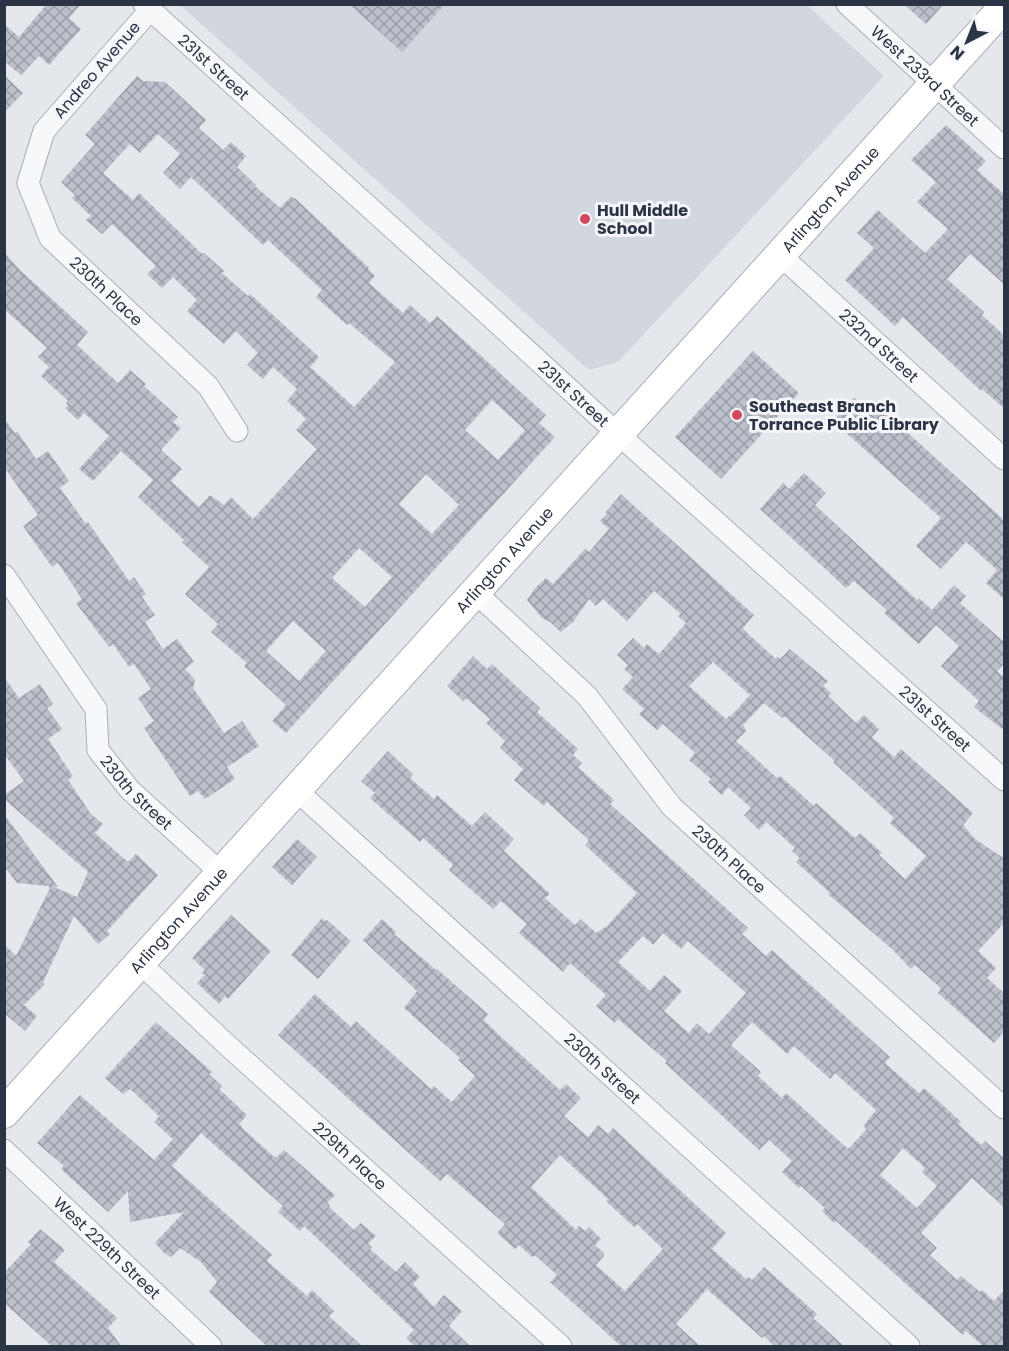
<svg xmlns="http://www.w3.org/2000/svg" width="1009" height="1351" font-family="Poppins,sans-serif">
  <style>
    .built { fill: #d2d6de }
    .building { fill: url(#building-cross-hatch); fill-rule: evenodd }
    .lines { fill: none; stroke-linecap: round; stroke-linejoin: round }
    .minor-casing { stroke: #a9aeb7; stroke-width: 23 }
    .secondary-casing { stroke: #a9aeb7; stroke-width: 32 }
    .minor { stroke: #f7f8fa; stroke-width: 21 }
    .secondary { stroke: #fff; stroke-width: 30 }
    .poi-dot { fill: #d1495b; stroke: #f4f6f9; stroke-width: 2 }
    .labels { text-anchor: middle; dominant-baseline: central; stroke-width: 6; stroke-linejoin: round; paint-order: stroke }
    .street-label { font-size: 16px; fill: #2b3445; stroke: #f4f6f9 }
    .poi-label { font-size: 16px; font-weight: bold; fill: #2b3445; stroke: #f4f6f9; text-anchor: start }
  </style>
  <defs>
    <pattern id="building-cross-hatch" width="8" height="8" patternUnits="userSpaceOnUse" patternTransform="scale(1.5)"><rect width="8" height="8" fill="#bbc0ca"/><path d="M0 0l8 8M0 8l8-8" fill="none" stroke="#989da6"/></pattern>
  </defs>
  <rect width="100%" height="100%" fill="#e4e7ec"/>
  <!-- built -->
  <path class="built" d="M180 5H807L884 76 618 362 589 370Z"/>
  <!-- building -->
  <g class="building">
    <path d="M47 4H81L69 18 81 29 49 65 39 56 21 75 4 61V24L19 37Z"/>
    <path d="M349 4H445L402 52Z"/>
    <path d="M904 4H944L926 24Z"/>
    <path d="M4 75 23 93 4 113Z"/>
    <path d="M137 76 143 81 165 82 206 120 199 128 223 150 231 142 246 156 237 167 256 185 255 186 280 208 291 196 294 199 295 198 369 268 368 269 375 276 369 283 403 313 410 305 430 323 437 316 546 415 539 423 555 437 286 733 272 721 286 705 244 666 247 663 211 632 218 624 185 594 209 567 182 542 184 540 138 497 153 480 121 451 93 481 79 469 109 436 84 413 78 420 65 408 68 405 66 403 68 401 41 376 49 367 38 357 47 348 4 309V252L21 271 88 332 77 345 118 383 130 370 146 384 144 386 178 417 173 422 181 428 161 450 182 469 171 481 199 507 210 495 224 505 231 497 253 519 317 449 296 430 306 419 287 401 297 389 273 367 263 379 247 365 258 353 236 331 224 344 187 311 197 300 173 277 162 288 147 274 156 266 112 224 102 234 86 220 91 216 72 198 75 195 61 182 95 144 85 135ZM158 134 180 154 163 173 180 189 191 177 263 245 268 240 322 290 316 297 347 325 349 323 395 362 354 407 310 367 319 357 250 294 248 296 222 273 224 271 204 253 202 254 139 193 133 200 103 173 130 144 140 153ZM492 400 525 430 498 460 465 430ZM426 474 459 505 432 534 399 504ZM359 548 392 577 365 607 332 578ZM293 621 326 651 299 681 266 651Z"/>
    <path d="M946 125 986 161 977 170 1005 195V285L970 254 947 279 984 312 982 315 1005 336V409L982 389 981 391 903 317 895 326 845 280 874 248 857 233 878 210 925 253 948 229 917 202 936 182 911 160Z"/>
    <path d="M753 351 799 393 721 479 675 437Z"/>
    <path d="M854 398 867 410 876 404 1005 521V600L986 583 997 570 966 542 941 569 916 546 941 518 833 421Z"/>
    <path d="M4 418 15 433 17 431 36 459 48 451 69 481 60 488 86 524 88 522 129 581 134 577 146 594 142 597 155 615 145 622 163 649 177 639 194 662 185 669 195 680 193 688 224 733 242 721 259 746 227 767 235 779 205 799 198 791 190 796 144 728 154 721 138 698 151 689 134 664 129 667 113 644 109 647 76 603 82 599 58 563 52 567 23 526 38 515 4 467Z"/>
    <path d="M804 473 826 493 815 505 917 600 919 598 932 610 954 585 966 596 960 603 1005 643V663L997 671 1005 678V731L974 707 979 701 941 666 959 646 936 625 919 644 884 613 887 610 854 581 846 588 760 509 783 483 789 489Z"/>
    <path d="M621 494 754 615 743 628 748 634 776 659 777 657 780 659 790 649 810 666 828 681 823 686 831 693 828 696 856 723 864 715 879 729 872 737 894 757 901 749 973 813 963 825 975 839 1005 859V922L978 951 996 968 987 978 1005 994V1031L994 1043 938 993 941 988 915 965 911 969 893 950 828 894 830 893 796 862 800 858 792 851 795 848 766 822 759 830 744 815 751 808 728 787 722 795 708 782 711 779 689 760 695 753 663 724 657 730 639 714 644 709 622 689 633 677 624 669 628 665 617 655 633 638 644 648 647 644 659 654 686 623 678 616 681 614 654 591 627 621 603 599 596 606 589 599 573 622 561 632 550 622 542 618 527 600 535 588 546 578 553 584 585 549 589 552 609 529 600 521 607 514 605 513ZM713 662 750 695 730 717 729 716 726 719 689 686ZM764 703 782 718 784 716 835 761 833 762 894 818 890 823 926 856 905 879 879 855 882 853 860 833 855 838 816 803 814 806 780 776 777 778 736 741 746 731 743 725Z"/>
    <path d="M473 656 487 669 492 664 540 708 537 712 578 749 573 755 582 763 578 767 614 800 610 804 748 928 742 934 766 956 772 950 890 1057 885 1063 919 1093 924 1088 961 1122 958 1124 981 1145 985 1141 1005 1159V1208L972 1178 921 1233 937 1248 930 1255 957 1280 961 1276 980 1292 982 1290 994 1301 1005 1289V1347H984L966 1331 963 1335 836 1221 834 1223 822 1211 825 1208 801 1186 799 1188 782 1172 792 1161 769 1140 759 1150 665 1063 667 1061 618 1019 615 1023 596 1006 606 995 570 963 563 972 519 933 527 924 501 901 493 909 449 870 453 865 423 838 420 842 370 798 375 793 361 781 388 751 413 774 410 778 434 799 437 795 472 826 485 812 514 839 504 851 550 894 545 898 575 925 581 919 596 933 607 926 637 893 585 845 589 840 547 802 544 806 514 780 523 769 500 748 505 741 486 723 490 719 466 698 463 701 447 686ZM663 933 681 949 688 941 746 993 709 1034 697 1023 689 1033 664 1011 682 991 664 975 650 991 618 962 643 936 653 945ZM752 1022 787 1054 794 1046 830 1079 835 1073 876 1110 864 1125 866 1130 848 1149 786 1093 782 1098 758 1076 761 1072 731 1045ZM903 1148 925 1168 922 1172 937 1186 917 1208 880 1175Z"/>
    <path d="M4 677 19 698 40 684 53 704 47 708 62 729 48 739 73 776 68 780 91 814 103 824 95 833 128 862 136 854 158 875 107 931 110 934 98 944 74 916 43 982 45 984 24 1005 37 1016 25 1031 4 1013V944L16 956 50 888 48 886 17 883 4 866V814L58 887H54L77 897 88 872 4 799V795L24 781 4 754Z"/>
    <path d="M297 839 317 857 292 885 272 867Z"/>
    <path d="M231 915 271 951 228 999 225 996 219 1004 197 983 205 975 202 973 205 970 192 958Z"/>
    <path d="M322 918 325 921 327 920 351 941 318 979 291 955Z"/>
    <path d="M382 919 396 932 394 934 436 970 437 969 488 1014 484 1020 500 1036 560 1090 566 1084 581 1098 564 1116 588 1137 598 1125 608 1134 613 1128 726 1233 712 1249 746 1279 748 1277 752 1280 764 1267 817 1314 813 1318 845 1347H775L764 1336 762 1338 707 1289 676 1324 701 1347H622L550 1282 557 1275 535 1255 532 1257 519 1245 515 1249 497 1233 505 1224 447 1174 440 1181 278 1035 315 994 351 1027 356 1021 431 1089 434 1086 452 1102 475 1076 458 1060 460 1058 404 1008 417 991 363 940ZM560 1155 608 1199 606 1201 634 1227 637 1224 663 1249 625 1291 596 1265 604 1256V1253L595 1245 601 1239 589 1227 585 1231 579 1226 576 1230 531 1187Z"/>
    <path d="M156 1022 212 1072 209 1074 222 1086 219 1089 247 1115 239 1124 242 1126 241 1127 273 1156 277 1157 284 1150 335 1195 327 1203 330 1205 329 1207 354 1230 361 1223 376 1236 368 1244 372 1247 370 1249 396 1272 405 1262 420 1277 413 1284 434 1307 444 1295 462 1311 449 1326 471 1347H416L406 1338 414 1330 304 1226 300 1231 278 1212 283 1206 201 1133 172 1166 261 1245 272 1255 267 1261 307 1296 312 1290 334 1311 329 1316 363 1347H268L209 1292 217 1282 201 1262 180 1248 171 1257 164 1253 155 1243 184 1212 130 1222 128 1191 108 1212 61 1169 64 1166 37 1143 80 1095 154 1160 173 1139 154 1122 159 1116 130 1089 123 1094 105 1078Z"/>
    <path d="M40 1229 65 1250 54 1262 117 1318 108 1328 122 1347H53L4 1303V1273L31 1244 28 1242Z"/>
  </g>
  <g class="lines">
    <!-- minor casing -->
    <g class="minor-casing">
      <g id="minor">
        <path id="s1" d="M144 4 482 309 618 434 1004 780"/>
        <path id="s2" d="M847 4 1004 148"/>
        <path id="s3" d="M150 10 44 131 28 183 50 238 208 386 237 431"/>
        <path id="s4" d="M780 255 1004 459"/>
        <path id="s5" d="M4 575 96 709 98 750 130 790 221 873"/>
        <path id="s6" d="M475 592 587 696 672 807 1004 1108"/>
        <path id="s7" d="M296 790 909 1346"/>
        <path id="s8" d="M140 963 226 1044 561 1346"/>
        <path id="s9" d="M4 1150 211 1346"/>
      </g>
    </g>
    <!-- secondary casing -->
    <g class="secondary-casing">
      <g id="secondary">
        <path id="s10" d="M4 1113 1004 7"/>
      </g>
    </g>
    <!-- minor -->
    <use href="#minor" class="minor"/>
    <!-- secondary -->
    <use href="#secondary" class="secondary"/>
  </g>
  <!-- markers -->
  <g class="poi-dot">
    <circle cx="585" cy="219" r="6"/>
    <circle cx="737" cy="415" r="6"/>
  </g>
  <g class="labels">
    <!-- street labels -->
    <g class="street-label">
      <text stroke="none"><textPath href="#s1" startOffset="94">231st Street</textPath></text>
      <text transform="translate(97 70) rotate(-49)">Andreo Avenue</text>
      <text stroke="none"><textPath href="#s2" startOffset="106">West 233rd Street</textPath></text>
      <text stroke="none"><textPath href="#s10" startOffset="1232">Arlington Avenue</textPath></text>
      <text stroke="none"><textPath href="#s3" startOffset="352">230th Place</textPath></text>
      <text stroke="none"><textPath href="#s4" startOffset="134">232nd Street</textPath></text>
      <text stroke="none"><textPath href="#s1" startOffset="580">231st Street</textPath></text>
      <text stroke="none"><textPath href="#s10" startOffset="746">Arlington Avenue</textPath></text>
      <text stroke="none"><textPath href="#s1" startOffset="1066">231st Street</textPath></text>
      <text stroke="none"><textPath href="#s5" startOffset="261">230th Street</textPath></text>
      <text stroke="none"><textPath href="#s6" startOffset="370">230th Place</textPath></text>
      <text stroke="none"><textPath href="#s10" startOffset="260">Arlington Avenue</textPath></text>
      <text stroke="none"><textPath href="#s7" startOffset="414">230th Street</textPath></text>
      <text stroke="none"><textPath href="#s8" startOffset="285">229th Place</textPath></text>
      <text stroke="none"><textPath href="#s9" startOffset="142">West 229th Street</textPath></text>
    </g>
    <!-- poi labels -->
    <g class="poi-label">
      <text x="597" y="210">Hull Middle<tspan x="597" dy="18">School</tspan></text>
      <text x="749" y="406">Southeast Branch<tspan x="749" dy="18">Torrance Public Library</tspan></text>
    </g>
  </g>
  <!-- border -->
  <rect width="1009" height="1351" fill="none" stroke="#2b3445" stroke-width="12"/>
  <!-- north arrow -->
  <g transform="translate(967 42) rotate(222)" stroke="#f4f6f9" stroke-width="4.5" paint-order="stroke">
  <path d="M0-4.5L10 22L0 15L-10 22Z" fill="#2b3445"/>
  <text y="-9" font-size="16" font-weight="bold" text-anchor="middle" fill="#2b3445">N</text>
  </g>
</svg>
